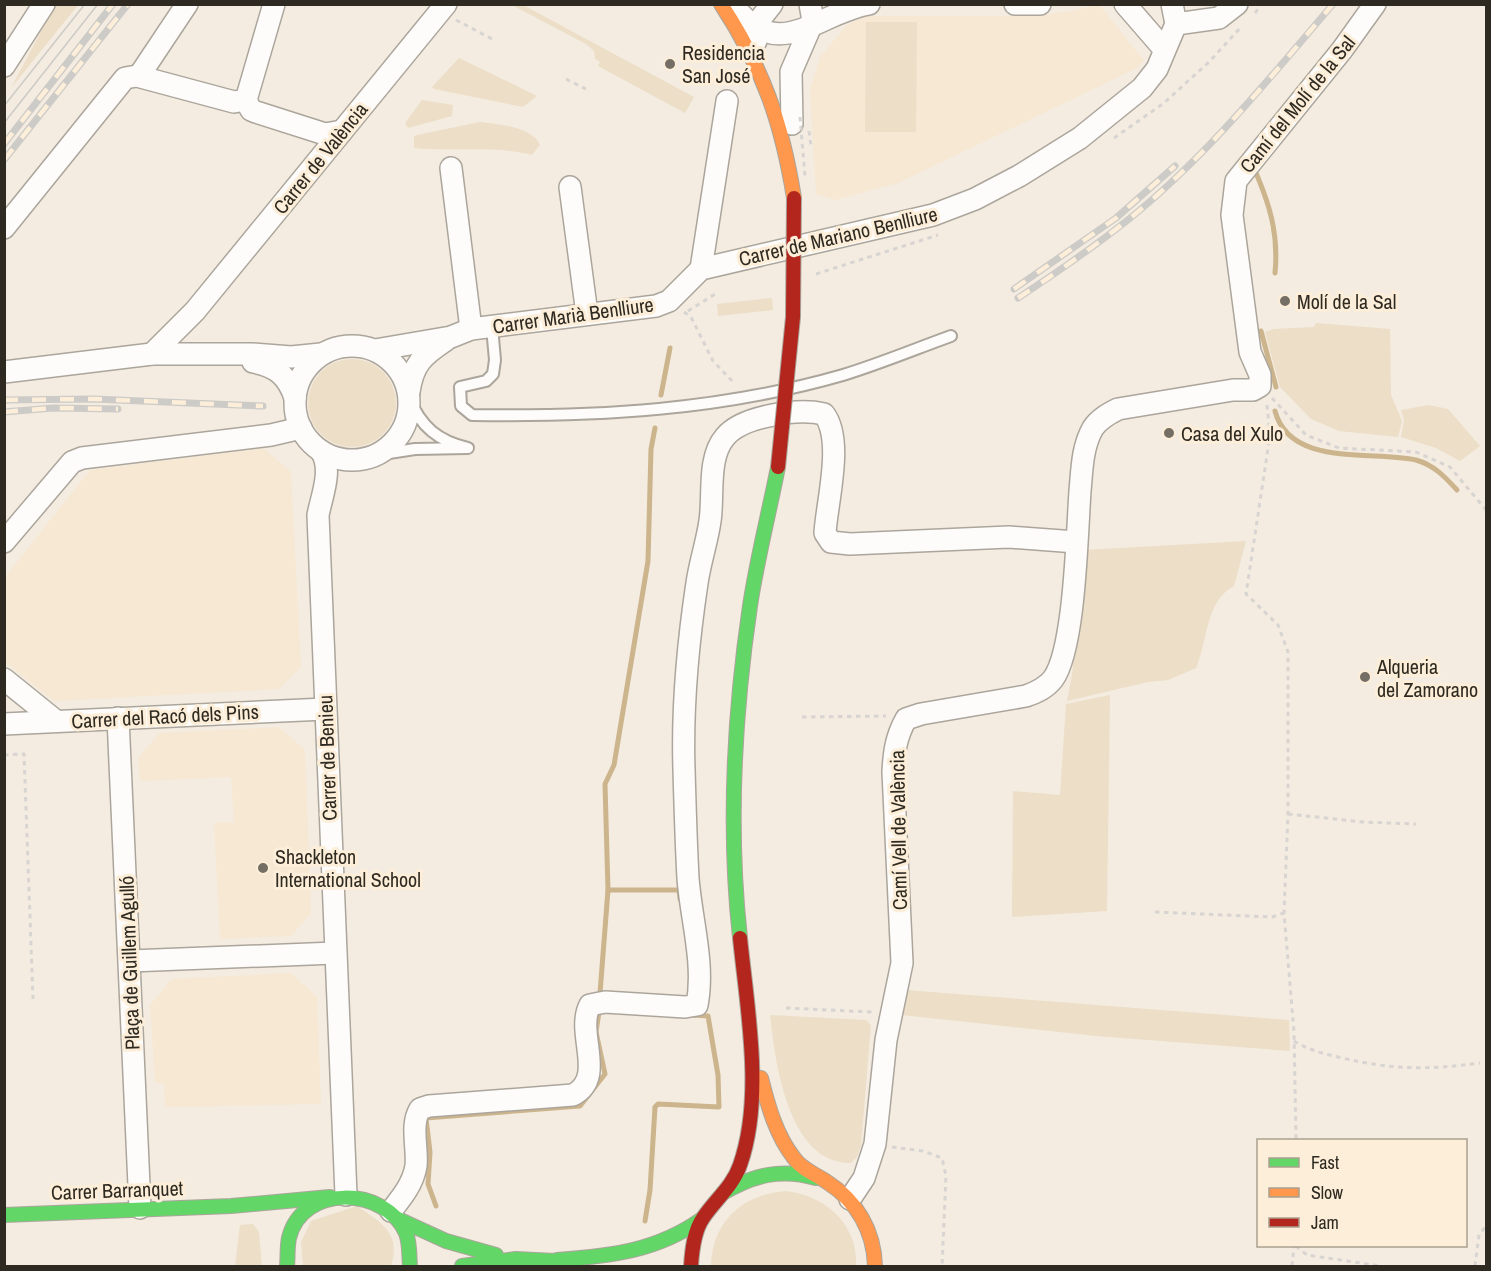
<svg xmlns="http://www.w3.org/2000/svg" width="1491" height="1271" font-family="'Archivo Narrow',sans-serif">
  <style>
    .built { fill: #f6e8d3 }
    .green { fill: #ecdec7 }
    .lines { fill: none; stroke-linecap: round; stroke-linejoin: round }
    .stream { stroke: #ccb48d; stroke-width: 5 }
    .lane-casing { stroke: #aba59c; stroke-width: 14 }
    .street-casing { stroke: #aba59c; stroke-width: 24 }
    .fast-casing { stroke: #aba59c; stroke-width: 16 }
    .slow-casing { stroke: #aba59c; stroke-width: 16 }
    .jam-casing { stroke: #aba59c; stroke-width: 16 }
    .path { stroke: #d7d4d1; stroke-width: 3; stroke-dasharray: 4.5 4.5; stroke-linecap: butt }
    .lane { stroke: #fdfcfa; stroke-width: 10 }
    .street { stroke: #fdfcfa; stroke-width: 21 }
    .fast { stroke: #63d668; stroke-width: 14 }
    .slow { stroke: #ff974d; stroke-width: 14 }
    .jam { stroke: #b3261e; stroke-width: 14 }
    .tram { stroke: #cdcbc7; stroke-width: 1.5 }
    .rail-casing { stroke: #cdcbc7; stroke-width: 7 }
    .rail { stroke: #fceed8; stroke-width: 4.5; stroke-dasharray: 14; stroke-linecap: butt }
    .jam-bridge-casing { stroke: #aba59c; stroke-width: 16; stroke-linecap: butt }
    .path-bridge { stroke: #d7d4d1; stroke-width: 3; stroke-dasharray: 4.5 4.5; stroke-linecap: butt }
    .jam-bridge { stroke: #b3261e; stroke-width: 14 }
    .poi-dot { fill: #746e64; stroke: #fceed8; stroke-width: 2 }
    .labels { text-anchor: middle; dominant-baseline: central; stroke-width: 6; stroke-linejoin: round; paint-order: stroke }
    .poi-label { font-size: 20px; fill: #2f2a21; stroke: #fceed8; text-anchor: start }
    .street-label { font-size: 20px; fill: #2f2a21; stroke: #fceed8 }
  </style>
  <rect width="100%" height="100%" fill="#f4ece0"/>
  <!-- built -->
  <g class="built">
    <path d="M1096 5H1100L1144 61 1137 68 898 183 835 200 816 194 810 89 820 57 846 26 865 16H1034L1072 11Z"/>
    <path d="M263 448 291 472 301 667 279 689 54 701 5 662V577L90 470Z"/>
    <path d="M279 727 305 750 311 914 291 936 220 939 214 823 234 822 231 777 140 781 138 758 160 733Z"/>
    <path d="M291 973 317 997 321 1104 165 1107 164 1083H155L150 1005 172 979Z"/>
  </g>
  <!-- green -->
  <g class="green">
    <path d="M55 5H78L11 88Z"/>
    <path d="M512 5H523L694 97 685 113 598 66 600 62 595 59 594 51 586 44Z"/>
    <path d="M866 22H917L916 132H865Z"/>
    <path d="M459 58 537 96 523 107 434 89 432 87Z"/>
    <path d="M422 100 453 105 452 116 408 128 405 123Z"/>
    <path d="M480 122C497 124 533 127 540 145L532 155C493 145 453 152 414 148V136L417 135Z"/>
    <path d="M772 298 773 310 718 316 717 304Z"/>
    <path d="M1316 323 1390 329 1391 395 1402 421 1398 437 1339 431 1311 419 1280 387 1265 332 1273 329 1314 327Z"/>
    <circle cx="352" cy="403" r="44"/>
    <path d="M1429 405 1448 409 1480 446 1460 461 1436 448 1401 437 1404 420 1401 410Z"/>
    <path d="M1246 541 1234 586C1205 601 1208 641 1196 668L1168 680 1148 682 1067 701 1072 675 1084 550Z"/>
    <path d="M1110 695 1107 911 1012 917 1013 791 1060 795 1066 704Z"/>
    <path d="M905 990 1289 1020 1290 1051 1096 1036 902 1015Z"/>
    <path d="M770 1015 866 1020 871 1025 861 1145 857 1157 851 1163C788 1164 775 1062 770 1015Z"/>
    <path d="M785 1191C825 1195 858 1224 856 1266H711C712 1222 742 1195 785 1191Z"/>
    <path d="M357 1206C380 1222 402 1233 391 1266H303L301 1242 311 1221Z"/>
    <path d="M253 1224 259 1232 262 1266H235L240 1225Z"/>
  </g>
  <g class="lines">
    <!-- stream -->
    <g class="stream">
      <path d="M1253 166C1269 202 1279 233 1275 273"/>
      <path d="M1261 331 1276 387"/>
      <path d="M661 395 670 348"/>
      <path d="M1275 411C1290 468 1374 450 1416 460 1434 465 1445 477 1457 490"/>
      <path d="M608 890H679L680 899"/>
      <path d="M604 994 600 993 608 890 605 784 614 765 648 561 651 449 655 428"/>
      <path d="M436 1206 428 1184 430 1152 426 1118 580 1106 605 1074 596 1032 599 1012"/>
      <path d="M645 1221 650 1190 655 1107 658 1104 719 1107 718 1075 708 1016 692 1015"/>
    </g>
    <!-- lane casing -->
    <g class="lane-casing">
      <g id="lane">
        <path d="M492 327 495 360 493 374 486 381 460 387 461 406 472 415C598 417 721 410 843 375 879 364 915 349 951 336"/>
        <path d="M376 455 415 449 468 448C438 441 421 427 409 398"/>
      </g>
    </g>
    <!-- street casing -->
    <g class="street-casing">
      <g id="street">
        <path d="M1015 4H1040"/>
        <path d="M1125 4 1164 49"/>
        <path d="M734 6C778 65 817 13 869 4"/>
        <path d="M1176 24 1219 18 1237 4"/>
        <path d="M756 41 761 18 772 4"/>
        <path d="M4 66 44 4"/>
        <path d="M139 76 187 4"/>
        <path d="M246 100 251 110 256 112 325 134 342 131"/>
        <path d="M246 100 274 4"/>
        <path d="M792 124 791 72 813 21 810 4"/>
        <path d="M451 168 471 329"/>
        <path d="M570 187 587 314"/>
        <path d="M4 228 125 78 137 76 234 102 246 100"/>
        <path d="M701 269 727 101"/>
        <circle cx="352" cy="403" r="57"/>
        <path d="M375 350 451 337 471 329 656 306 669 301 701 269 933 215 975 199 1019 176 1080 138 1142 88 1157 69 1176 24 1172 4"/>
        <path d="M152 354 195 311 446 4"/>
        <path d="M253 362C276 366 288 376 295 398"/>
        <path d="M4 372 152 354H252L291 357 321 354"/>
        <path d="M409 392C413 364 422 356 446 340"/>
        <path d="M321 451C333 469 322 495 318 515L346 1195"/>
        <path d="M4 542 72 462 82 458 271 435 301 428"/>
        <path d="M4 679 56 721"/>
        <path d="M118 718 140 1208"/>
        <path d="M4 724 325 709"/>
        <path d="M130 961 335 953"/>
        <path d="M850 1199 864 1178 875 1144 886 1040 902 963 893 772C894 752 896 737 906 719L921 714 1026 696C1037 692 1046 688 1053 679 1075 649 1077 533 1080 491 1082 470 1082 447 1093 428 1099 419 1108 414 1118 409L1233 390H1253L1260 386V375L1250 352 1232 215 1236 181 1342 50 1375 4"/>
        <path d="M391 1211C402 1197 413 1184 416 1166 418 1148 410 1125 420 1109L429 1106 573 1095C607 1077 575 1033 590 1005L605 1002 685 1007 697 1005C705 964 691 919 688 878 686 842 685 805 684 769 682 708 688 643 697 583 700 562 707 542 710 521 714 495 707 458 725 437 742 416 798 408 824 414 844 440 827 501 825 533L831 542 850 544 1009 537 1076 542"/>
      </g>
    </g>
    <!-- fast casing -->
    <g class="fast-casing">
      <g id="fast">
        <path d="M740 938C728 828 734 715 750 606 757 559 769 513 778 467"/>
        <path d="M723 1193C753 1175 781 1168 816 1178"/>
        <path d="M4 1215 231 1206 330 1197"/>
        <path d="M398 1219 446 1241 496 1255"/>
        <path d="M557 1260C611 1256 657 1251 702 1219"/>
        <path d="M287 1266C288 1257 287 1247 289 1238 302 1183 386 1187 406 1233 410 1243 409 1256 410 1266"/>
        <path d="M462 1266 516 1259 575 1262"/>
      </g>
    </g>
    <!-- slow casing -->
    <g class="slow-casing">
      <g id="slow">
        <path d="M721 4C763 68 782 123 794 198"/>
        <path d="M761 1078C768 1106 776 1135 794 1158 802 1170 816 1174 827 1182 857 1201 874 1231 875 1266"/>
      </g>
    </g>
    <!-- jam casing -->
    <g class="jam-casing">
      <path id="jam" d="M691 1266C692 1250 694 1231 703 1218 715 1200 733 1186 740 1165 764 1097 747 1008 740 938"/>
    </g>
    <!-- path -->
    <g class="path">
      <path d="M1255 13 1262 4"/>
      <path d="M456 20 494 40"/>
      <path d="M566 79 586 89"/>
      <path d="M809 131 811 146"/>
      <path d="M1114 138 1164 103 1209 62 1242 26"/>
      <path d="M816 274 938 235"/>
      <path d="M688 311 715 294"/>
      <path d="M684 312 691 317 713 361 735 384"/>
      <path d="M1272 398 1306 435 1339 448 1416 452 1450 467 1486 510"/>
      <path d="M1267 405 1270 435 1246 594 1278 625 1288 652V814L1284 913 1294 1032 1296 1140"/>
      <path d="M802 717 886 716"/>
      <path d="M4 755 24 754 33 999"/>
      <path d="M1288 814 1363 822 1416 824"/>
      <path d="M1155 912 1272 917 1284 913"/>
      <path d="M786 1008 872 1012"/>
      <path d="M1294 1041C1308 1050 1325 1054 1342 1058 1394 1070 1427 1070 1480 1063"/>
      <path d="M892 1147 923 1151 942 1158 946 1176 942 1266"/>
      <path d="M1296 1246 1307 1255 1381 1266"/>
      <path d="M1292 1266 1294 1246"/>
      <path d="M1475 1266 1479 1235 1486 1226"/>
    </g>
    <!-- lane -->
    <use href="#lane" class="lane"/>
    <!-- street -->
    <use href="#street" class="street"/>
    <!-- fast -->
    <use href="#fast" class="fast"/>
    <!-- slow -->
    <use href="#slow" class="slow"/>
    <!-- jam -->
    <use href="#jam" class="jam"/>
    <!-- tram -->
    <g class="tram">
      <path d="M4 106 85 4"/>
      <path d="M4 123 98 4"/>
    </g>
    <!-- rail casing -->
    <g class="rail-casing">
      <g id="rail">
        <path d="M4 144 113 4"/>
        <path d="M4 160 128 4"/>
        <path d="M1014 289 1116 218 1175 166"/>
        <path d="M1018 298C1056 273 1094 247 1129 219 1206 157 1269 79 1333 4"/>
        <path d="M4 400 93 399 263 406"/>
        <path d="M4 412 53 408 118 409"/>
      </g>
    </g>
    <!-- rail -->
    <use href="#rail" class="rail"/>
    <!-- jam-bridge casing -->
    <g class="jam-bridge-casing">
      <path id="jam-bridge" d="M778 467 793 317 794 198"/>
    </g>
    <!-- path-bridge -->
    <path class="path-bridge" d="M800 117 805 177"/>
    <!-- jam-bridge -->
    <use href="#jam-bridge" class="jam-bridge"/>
  </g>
  <!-- markers -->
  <g class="poi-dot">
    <circle cx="670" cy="64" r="6"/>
    <circle cx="1285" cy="301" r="6"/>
    <circle cx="1169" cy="433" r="6"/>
    <circle cx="1365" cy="677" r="6"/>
    <circle cx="263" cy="868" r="6"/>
  </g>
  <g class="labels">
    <!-- poi labels -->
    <g class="poi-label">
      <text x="682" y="52">Residencia<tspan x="682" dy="23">San José</tspan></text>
      <text x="1297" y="301">Molí de la Sal</text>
      <text x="1181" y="433">Casa del Xulo</text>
      <text x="1377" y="666">Alqueria<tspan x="1377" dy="23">del Zamorano</tspan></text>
      <text x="275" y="856">Shackleton<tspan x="275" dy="23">International School</tspan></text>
    </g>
    <!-- street labels -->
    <g class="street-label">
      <text transform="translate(1297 104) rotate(-51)">Camí del Molí de la Sal</text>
      <text transform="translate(320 158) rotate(-51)">Carrer de València</text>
      <text transform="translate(838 236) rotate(-13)">Carrer de Mariano Benlliure</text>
      <text transform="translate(573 315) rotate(-8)">Carrer Marià Benlliure</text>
      <text transform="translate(165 716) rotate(-3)">Carrer del Racó dels Pins</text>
      <text transform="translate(327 758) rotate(-92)">Carrer de Benieu</text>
      <text transform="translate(898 830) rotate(-91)">Camí Vell de València</text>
      <text transform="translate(129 963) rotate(-92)">Plaça de Guillem Agulló</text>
      <text transform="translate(117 1190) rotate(-2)">Carrer Barranquet</text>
    </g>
  </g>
  <!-- border -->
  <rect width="1491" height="1271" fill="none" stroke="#2f2a21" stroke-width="12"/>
  <!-- legend -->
  <rect x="1257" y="1139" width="210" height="108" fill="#fceed8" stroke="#aaa08f" stroke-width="1.5"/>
  <rect x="1269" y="1158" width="30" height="9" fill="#63d668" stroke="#aaa08f" stroke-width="1.5"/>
  <text x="1311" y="1169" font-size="18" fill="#2f2a21">Fast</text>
  <rect x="1269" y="1188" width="30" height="9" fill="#ff974d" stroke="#aaa08f" stroke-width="1.5"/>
  <text x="1311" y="1199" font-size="18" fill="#2f2a21">Slow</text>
  <rect x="1269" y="1218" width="30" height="9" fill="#b3261e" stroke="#aaa08f" stroke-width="1.5"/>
  <text x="1311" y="1229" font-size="18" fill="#2f2a21">Jam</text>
</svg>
